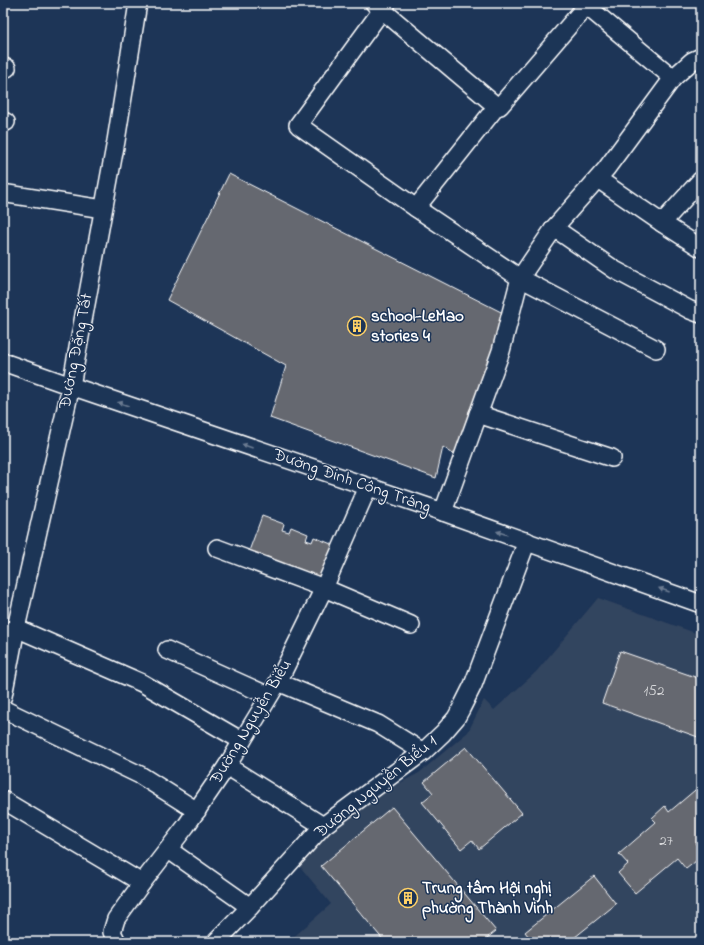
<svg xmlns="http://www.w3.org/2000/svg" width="704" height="945" font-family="'Indie Flower',sans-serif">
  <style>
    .built { fill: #33445e }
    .building { fill: #65676f; stroke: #fff }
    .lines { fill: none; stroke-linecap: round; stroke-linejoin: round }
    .minor-casing { stroke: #fff; stroke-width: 20 }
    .minor { stroke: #1d3557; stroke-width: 17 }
    .oneway { fill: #6c7c92 }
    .labels { text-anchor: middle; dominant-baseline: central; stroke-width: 3; stroke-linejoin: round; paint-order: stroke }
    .number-label { font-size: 15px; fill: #d8d9db }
    .poi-label { font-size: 17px; font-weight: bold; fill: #fff; stroke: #1d3557; text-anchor: start }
    .street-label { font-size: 17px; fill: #fff; stroke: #1d3557 }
  </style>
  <rect width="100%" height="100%" fill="#1d3557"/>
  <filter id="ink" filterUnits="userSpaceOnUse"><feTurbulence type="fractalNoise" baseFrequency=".025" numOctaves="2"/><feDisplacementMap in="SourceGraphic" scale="8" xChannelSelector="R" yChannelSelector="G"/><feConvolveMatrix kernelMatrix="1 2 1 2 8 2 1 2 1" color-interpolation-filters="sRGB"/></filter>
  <g filter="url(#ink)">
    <!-- built -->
    <path class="built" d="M598 598 701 635V942H288L331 904 297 863 311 847 377 795 419 773 468 732 484 700 494 710 536 672Z"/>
    <!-- building -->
    <g class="building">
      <path d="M229 174 505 314 456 456 443 447 436 478 270 418 286 366 167 300Z"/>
      <path d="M262 516 284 524 282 530 289 532 291 527 308 534 306 540 312 542 314 537 336 546 324 581 249 551Z"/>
      <path d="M620 651 701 679V728L698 737 602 703Z"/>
      <path d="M466 747 522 813 479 849 472 840 461 849 422 802 433 793 424 782Z"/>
      <path d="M701 785V838L695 843 701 850V857L686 869 677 858 635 893 618 873 628 864 619 854 656 822 652 818 665 806 669 812Z"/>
      <path d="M392 807 496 931 482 942H385L321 866Z"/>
      <path d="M594 876 616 904 569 942H533L525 932Z"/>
    </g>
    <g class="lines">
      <!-- minor casing -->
      <g class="minor-casing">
        <g id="minor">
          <path d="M374 3 495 105 500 106 586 6"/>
          <path d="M387 3 298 125 416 208 520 278 656 349"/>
          <path d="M583 3 673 78"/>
          <path d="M3 67 7 68"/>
          <path d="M3 121 6 122"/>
          <path d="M598 179 662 223 701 248"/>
          <path d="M8 194 103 209"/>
          <path d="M416 208 497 106"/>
          <path d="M662 223 701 180"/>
          <path d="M554 228 615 270 690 310 701 314"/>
          <path d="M3 362 71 386 443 512 701 604"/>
          <path d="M478 414 612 458"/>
          <path d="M443 512 501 351 520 278 554 228 606 169 673 78 692 61 701 57"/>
          <path d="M217 548 324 588 411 625"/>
          <path d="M16 628 142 683 242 741"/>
          <path d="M167 650 269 696"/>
          <path d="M278 682 378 724 423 752"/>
          <path d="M3 696 16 628 71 386 116 141 138 3"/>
          <path d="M3 709 140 775 197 811"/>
          <path d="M227 766 323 826"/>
          <path d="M3 800 142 883"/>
          <path d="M169 850 250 907"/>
          <path d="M117 942 112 932 116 919 142 883 186 826 227 766 278 682 324 588 368 487"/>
          <path d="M216 942 250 907 323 826 423 752 443 733 456 718 461 709 473 685 527 541"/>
        </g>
      </g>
      <!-- minor -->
      <use href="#minor" class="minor"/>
    </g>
    <!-- one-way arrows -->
    <defs><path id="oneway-solid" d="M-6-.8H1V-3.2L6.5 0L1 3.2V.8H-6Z"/></defs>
    <g class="oneway">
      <use href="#oneway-solid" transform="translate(123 404) rotate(-161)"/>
      <use href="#oneway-solid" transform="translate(247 446) rotate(-161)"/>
      <use href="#oneway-solid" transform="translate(502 533) rotate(-161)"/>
      <use href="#oneway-solid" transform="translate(664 590) rotate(-160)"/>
    </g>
  </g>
  <!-- icons -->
  <defs>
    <g id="building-ring" transform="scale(1)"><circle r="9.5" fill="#1d3557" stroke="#ffd166" stroke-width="1.5"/><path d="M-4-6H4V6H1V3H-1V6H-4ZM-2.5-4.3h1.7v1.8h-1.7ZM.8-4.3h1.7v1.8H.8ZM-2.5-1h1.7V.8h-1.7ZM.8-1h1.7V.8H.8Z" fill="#ffd166"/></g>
  </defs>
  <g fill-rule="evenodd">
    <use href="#building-ring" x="357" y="326"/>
    <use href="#building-ring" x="408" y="898"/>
  </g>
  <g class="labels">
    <!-- number labels -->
    <g class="number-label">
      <text x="654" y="691">152</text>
      <text x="666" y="841">27</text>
    </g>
    <!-- poi labels -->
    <g class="poi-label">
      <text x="371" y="316">school-LeMao<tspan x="371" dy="20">stories 4</tspan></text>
      <text x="422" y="888">Trung tâm Hội nghị<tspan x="422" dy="20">phường Thành Vinh</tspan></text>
    </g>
    <!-- street labels -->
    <g class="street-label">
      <text transform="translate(76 351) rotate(-79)">Đường Đặng Tất</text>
      <text transform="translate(352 481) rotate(19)">Đường Đinh Công Tráng</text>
      <text transform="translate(251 722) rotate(-59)">Đường Nguyễn Biểu</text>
      <text transform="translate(376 787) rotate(-39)">Đường Nguyễn Biểu 1</text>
    </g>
  </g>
  <!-- margin -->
  <rect width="704" height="945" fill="none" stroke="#1d3557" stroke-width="16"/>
  <rect x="8" y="8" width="688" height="929" fill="none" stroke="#fff" stroke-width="1.5" filter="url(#ink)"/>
</svg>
